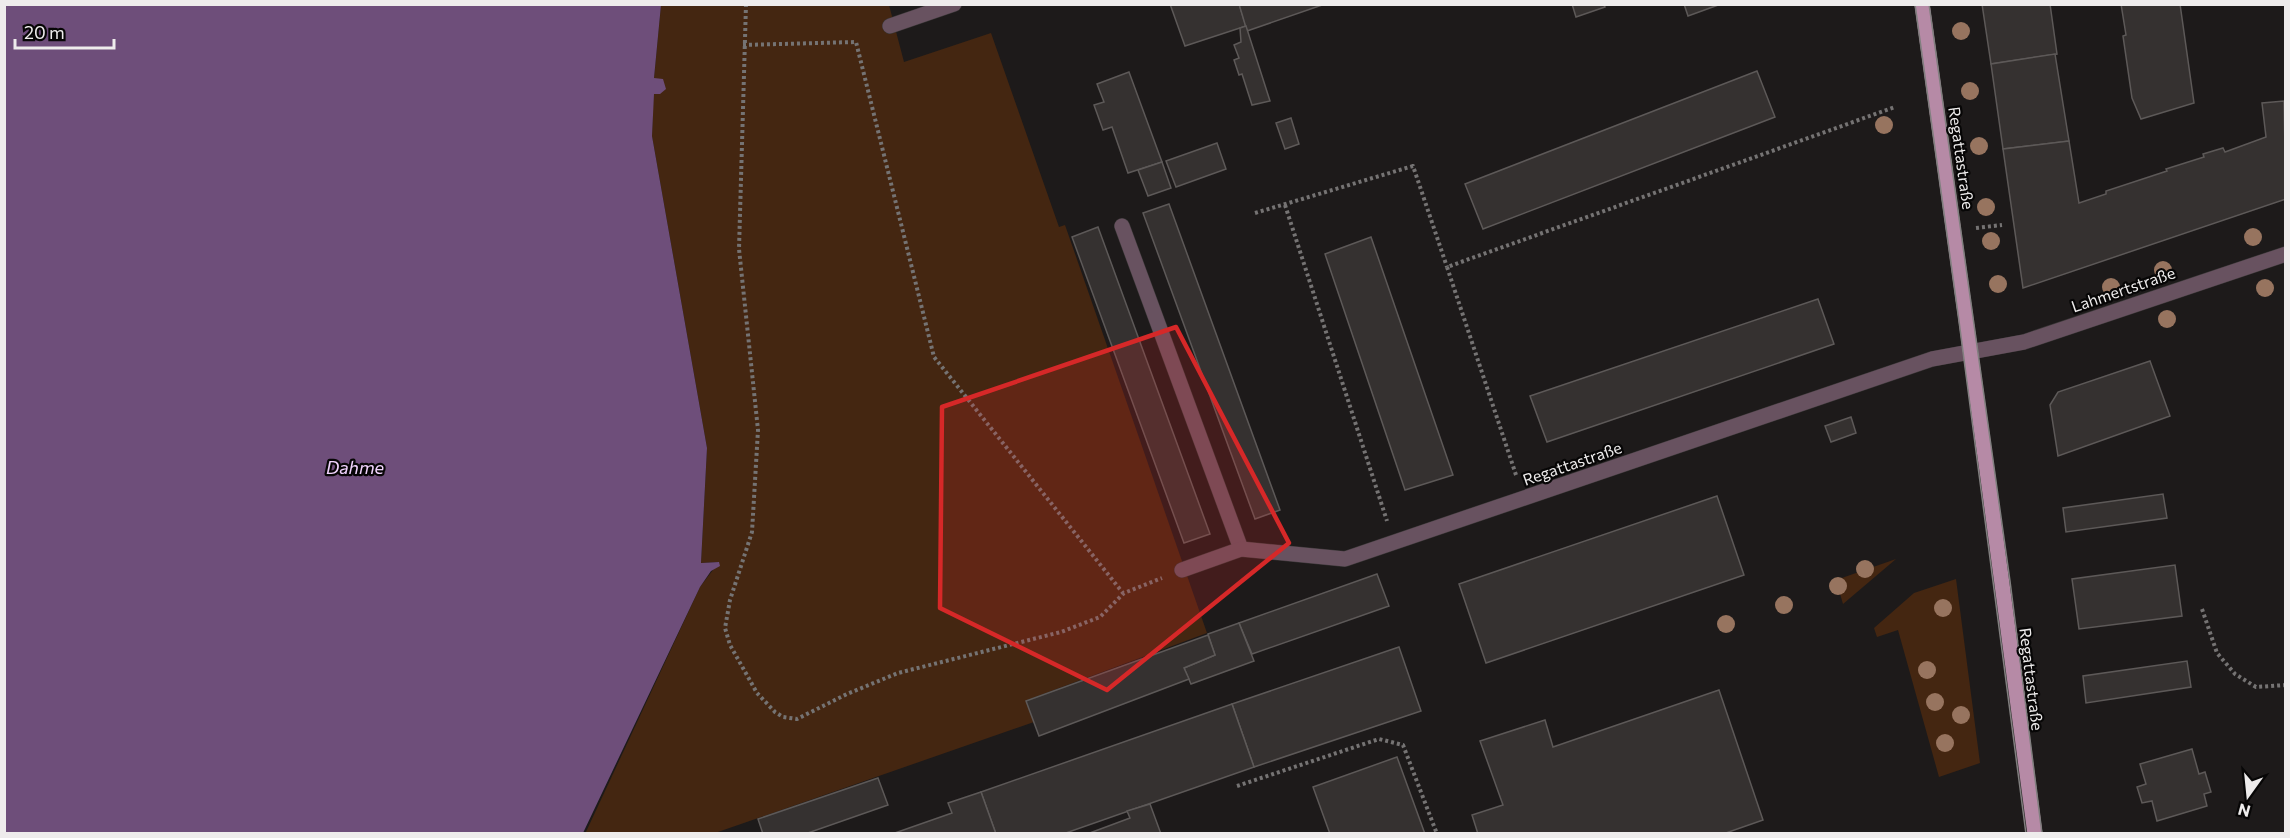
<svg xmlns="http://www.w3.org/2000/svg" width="2290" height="838" font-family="Commissioner,sans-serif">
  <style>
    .green { fill: #442611 }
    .water { fill: #6e4e7a }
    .building { fill: #353130; stroke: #5d5958; stroke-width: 1.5 }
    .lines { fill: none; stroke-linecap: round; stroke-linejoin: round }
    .minor-casing { stroke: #3a3737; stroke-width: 16 }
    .major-casing { stroke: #3a3737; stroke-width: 16 }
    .path { stroke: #757373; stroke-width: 4; stroke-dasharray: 3 3; stroke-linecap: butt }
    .minor { stroke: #685260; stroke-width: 15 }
    .major { stroke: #b68aa6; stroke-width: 15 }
    .tram { stroke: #817f7f; stroke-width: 1.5 }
    .tree { fill: #97745f }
    .marked { fill: #d62828; fill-opacity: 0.2; stroke: #d62828; stroke-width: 4.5; stroke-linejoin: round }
    .labels { text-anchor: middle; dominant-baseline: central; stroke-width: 4.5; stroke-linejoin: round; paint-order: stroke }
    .street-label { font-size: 16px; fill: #eeecec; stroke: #070606 }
    .water-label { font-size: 18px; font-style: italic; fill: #f2d4fe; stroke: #070606 }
  </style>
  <rect width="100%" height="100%" fill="#1d1a1a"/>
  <!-- green -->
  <g class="green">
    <path d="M661 5H889L904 62 991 33 1059 227 1065 225 1207 633 1027 700 1034 722 715 833 585 834 700 587 719 562 701 563 707 448 652 136 654 78Z"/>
    <path d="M1896 559 1843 604 1836 580Z"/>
    <path d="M1956 579 1980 763 1939 777 1898 630 1877 637 1874 628 1914 593Z"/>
  </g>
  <!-- water -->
  <path class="water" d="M5 4 661 5 654 78 663 79 666 89 660 94H654L652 136 707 448 701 563 719 562 720 566 711 571 700 587 583 833H5Z"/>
  <!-- building -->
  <g class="building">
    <path d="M1170 4H1239L1246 26 1185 46Z"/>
    <path d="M1239 4H1325L1247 31Z"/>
    <path d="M1572 4H1604L1605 7 1576 17Z"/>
    <path d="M1684 4H1721L1688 16Z"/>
    <path d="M1982 4H2050L2057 54 1991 64Z"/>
    <path d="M2121 4H2180L2194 103 2141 119 2132 98 2123 36 2126 35Z"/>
    <path d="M1246 26 1270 101 1252 105 1242 74 1239 75 1234 60 1239 58 1234 45 1241 42 1240 28Z"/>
    <path d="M2055 54 2069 141 2003 149 1991 64Z"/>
    <path d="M1757 71 1775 117 1483 229 1465 184Z"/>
    <path d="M1129 72 1162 162 1128 173 1112 127 1103 130 1094 105 1104 102 1097 84Z"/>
    <path d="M2284 101 2286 199 2023 288 2003 149 2069 141 2079 203 2106 194V191L2167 171 2166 169 2204 157 2203 154 2223 148 2225 152 2266 137 2262 103Z"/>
    <path d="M1291 118 1299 144 1285 149 1276 123Z"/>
    <path d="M1217 143 1226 169 1176 187 1166 161Z"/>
    <path d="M1162 162 1171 188 1148 196 1138 170Z"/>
    <path d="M1169 204 1280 510 1255 519 1143 213Z"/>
    <path d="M1098 227 1210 534 1184 543 1072 237Z"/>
    <path d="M1371 237 1453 475 1405 490 1325 254Z"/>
    <path d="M1818 299 1834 344 1547 442 1530 396Z"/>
    <path d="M2150 361 2170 416 2058 456 2050 405 2058 392Z"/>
    <path d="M1851 417 1856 433 1831 442 1825 426Z"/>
    <path d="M2163 494 2167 518 2066 532 2063 508Z"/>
    <path d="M1717 496 1744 575 1486 663 1459 584Z"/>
    <path d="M2175 565 2182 616 2079 629 2072 579Z"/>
    <path d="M1377 574 1389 606 1252 654 1239 623Z"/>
    <path d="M1239 623 1254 661 1191 684 1184 668 1215 655 1208 634Z"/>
    <path d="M1208 635 1215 655 1184 668 1189 679 1039 736 1026 701Z"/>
    <path d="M1399 647 1421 711 1254 767 1232 704Z"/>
    <path d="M2187 661 2191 687 2086 703 2083 676Z"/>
    <path d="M1719 690 1763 820 1723 834H1478L1472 815 1503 805 1480 741 1545 720 1553 747Z"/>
    <path d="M1232 704 1254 767 1063 834H996L981 792Z"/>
    <path d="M2192 749 2199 774 2205 772 2211 792 2204 794 2207 806 2157 821 2152 801 2142 803 2137 787 2146 784 2140 764Z"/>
    <path d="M1397 757 1425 834H1330L1313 787Z"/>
    <path d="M878 778 888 805 805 834H763L758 819Z"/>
    <path d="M981 792 996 834H892L952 813 948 803Z"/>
    <path d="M1150 804 1161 834H1087L1130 818 1127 811Z"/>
  </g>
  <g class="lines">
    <!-- minor casing -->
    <g class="minor-casing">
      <g id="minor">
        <path d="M890 26 954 4"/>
        <path d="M1122 226 1241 549"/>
        <path d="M1182 570 1241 549 1345 559 1932 359 2024 342 2286 254"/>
      </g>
    </g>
    <!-- major casing -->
    <g class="major-casing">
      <path id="major" d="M1922 4 1988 478 2035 834"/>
    </g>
    <!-- path -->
    <g class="path">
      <path d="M746 4 739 249 758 430 752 532 730 600 725 628 730 645 757 693 775 712 783 717 797 719 847 694 898 673 1061 632 1100 617 1124 593 1162 578"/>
      <path d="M743 45 856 42 934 357 1123 593"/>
      <path d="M1285 205 1387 521"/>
      <path d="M1255 213 1413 166 1447 267"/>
      <path d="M1976 228 2002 225"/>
      <path d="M1516 475 1447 267 1895 107"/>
      <path d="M2202 609 2217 653 2235 674 2256 687 2286 685"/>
      <path d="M1237 786 1379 739 1403 745 1437 834"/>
    </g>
    <!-- minor -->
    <use href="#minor" class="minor"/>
    <!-- major -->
    <use href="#major" class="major"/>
    <!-- tram -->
    <g class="tram">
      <path d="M1915 4 1959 321 2026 834"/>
      <path d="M1929 4 2010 581 2042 834"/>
    </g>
  </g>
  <!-- trees -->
  <g class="tree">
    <circle cx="1961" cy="31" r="9"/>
    <circle cx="1970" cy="91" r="9"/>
    <circle cx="1884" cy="125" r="9"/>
    <circle cx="1979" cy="146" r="9"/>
    <circle cx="1986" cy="207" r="9"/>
    <circle cx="2253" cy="237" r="9"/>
    <circle cx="1991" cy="241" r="9"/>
    <circle cx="2163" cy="270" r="9"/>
    <circle cx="1998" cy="284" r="9"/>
    <circle cx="2111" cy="287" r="9"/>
    <circle cx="2265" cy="288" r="9"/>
    <circle cx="2167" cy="319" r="9"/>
    <circle cx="1865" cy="569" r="9"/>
    <circle cx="1838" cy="586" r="9"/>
    <circle cx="1784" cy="605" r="9"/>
    <circle cx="1943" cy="608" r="9"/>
    <circle cx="1726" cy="624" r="9"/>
    <circle cx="1927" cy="670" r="9"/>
    <circle cx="1935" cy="702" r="9"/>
    <circle cx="1961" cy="715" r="9"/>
    <circle cx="1945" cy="743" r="9"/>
  </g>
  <!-- marked area -->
  <path class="marked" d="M1176 327 1289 543 1107 690 940 608 942 407Z"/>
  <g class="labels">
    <!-- street labels -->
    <g class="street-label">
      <text transform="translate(1962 158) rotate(82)">Regattastraße</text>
      <text transform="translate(2123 289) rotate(-19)">Lahmertstraße</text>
      <text transform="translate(1572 463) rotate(-19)">Regattastraße</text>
      <text transform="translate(2032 679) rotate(83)">Regattastraße</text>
    </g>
    <!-- water labels -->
    <g class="water-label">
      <text x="355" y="467">Dahme</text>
    </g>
  </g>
  <!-- border -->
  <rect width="2290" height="838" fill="none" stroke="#eeecec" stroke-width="12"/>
  <!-- north arrow -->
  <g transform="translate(2248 796) rotate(195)" stroke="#070606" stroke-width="4.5" paint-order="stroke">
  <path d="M0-4.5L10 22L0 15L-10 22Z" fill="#eeecec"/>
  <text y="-9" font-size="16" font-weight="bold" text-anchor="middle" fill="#eeecec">N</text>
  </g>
  <!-- scale -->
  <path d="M15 39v9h99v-9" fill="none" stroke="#eeecec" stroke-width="3"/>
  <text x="24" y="39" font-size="18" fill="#eeecec" stroke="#070606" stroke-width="4.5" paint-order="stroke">20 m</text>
</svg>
